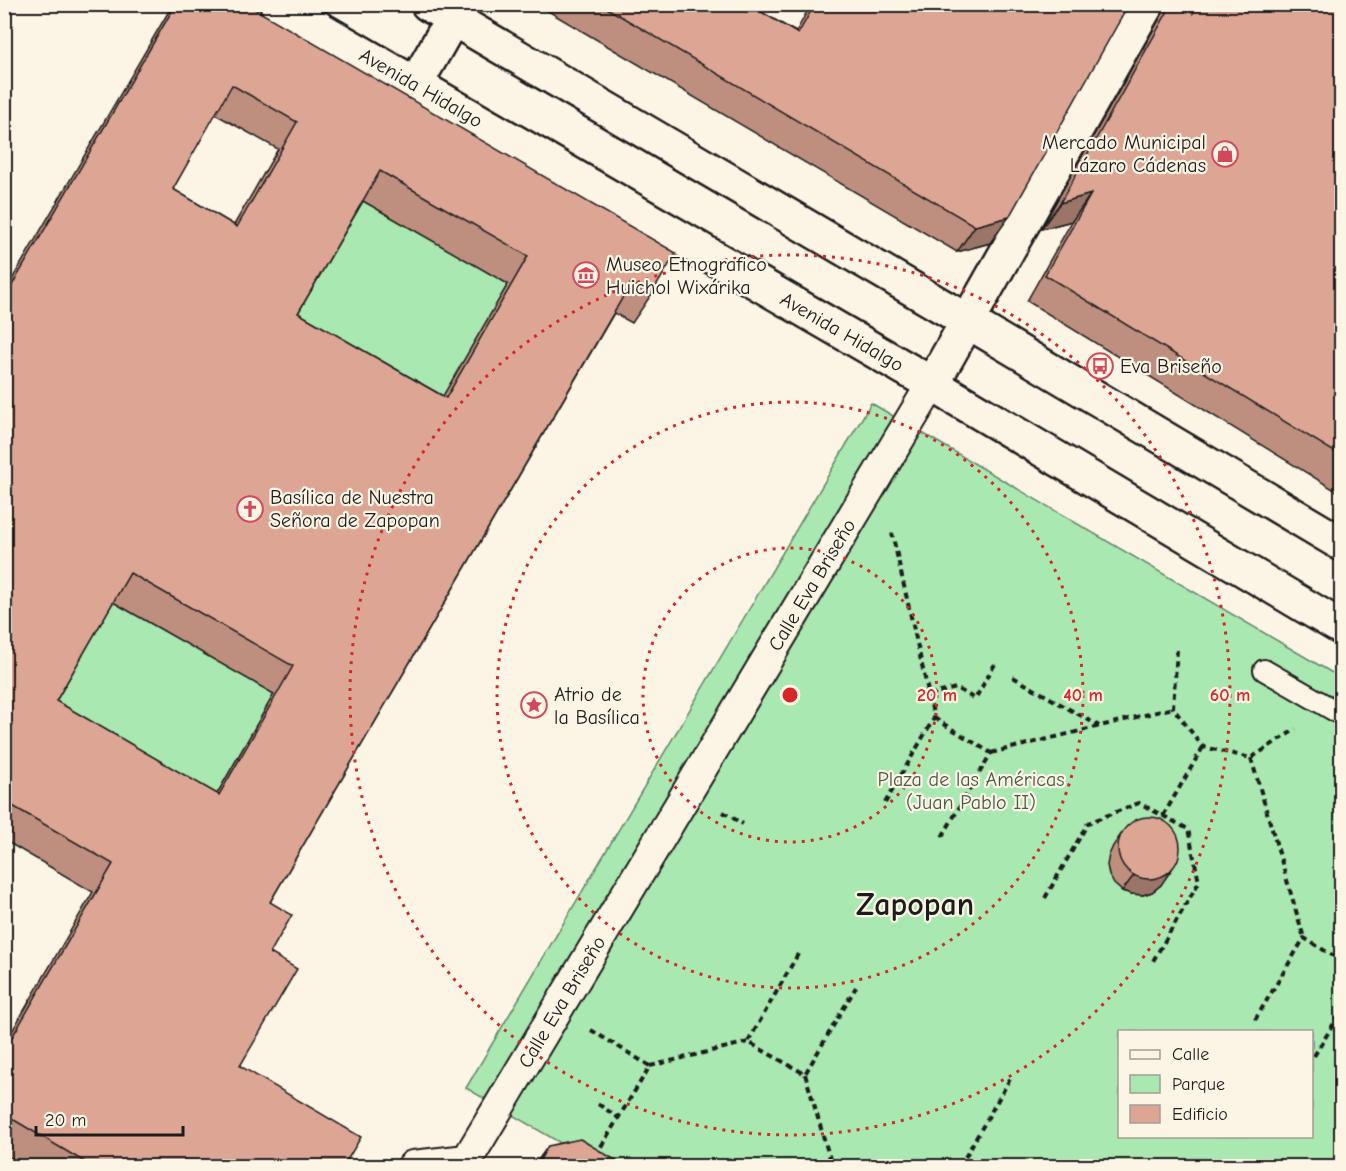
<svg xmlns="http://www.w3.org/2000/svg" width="1346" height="1171" font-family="'Comic Neue',sans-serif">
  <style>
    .green { fill: #a9e8b0; stroke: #628266; stroke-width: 1.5; fill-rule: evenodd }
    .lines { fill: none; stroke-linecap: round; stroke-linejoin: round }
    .service-casing { stroke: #1c1c1c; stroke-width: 24 }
    .pedestrian-casing { stroke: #1c1c1c; stroke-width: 34 }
    .minor-casing { stroke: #1c1c1c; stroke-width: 38 }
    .secondary-casing { stroke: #1c1c1c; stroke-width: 38 }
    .path { stroke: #1c1c1c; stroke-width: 4; stroke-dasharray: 6 4.5; stroke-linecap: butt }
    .service { stroke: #fcf5e5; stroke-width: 20 }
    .pedestrian { stroke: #fcf5e5; stroke-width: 30 }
    .minor { stroke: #fcf5e5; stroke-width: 33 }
    .secondary { stroke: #fcf5e5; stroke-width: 33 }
    .wall { fill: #be8f7f; stroke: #1c1c1c; stroke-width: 1.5; fill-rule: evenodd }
    .shaded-wall { fill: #9b7468; stroke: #1c1c1c; stroke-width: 1.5 }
    .building { fill: #dda694; stroke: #1c1c1c; stroke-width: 1.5; fill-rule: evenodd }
    .ring { fill: none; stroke: #d62828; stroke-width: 3; stroke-dasharray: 3 6 }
    .labels { text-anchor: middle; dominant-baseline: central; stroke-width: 4.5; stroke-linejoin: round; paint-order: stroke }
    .street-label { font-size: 20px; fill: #1c1c1c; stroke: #fcf5e5 }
    .poi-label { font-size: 20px; fill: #1c1c1c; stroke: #fcf5e5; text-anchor: start }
    .park-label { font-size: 20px; fill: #465948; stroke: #fcf5e5 }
    .town-label { font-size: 32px; font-weight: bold; fill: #1c1c1c; stroke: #fcf5e5 }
    .centre { fill: #d62828; stroke: #fcf5e5; stroke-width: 3 }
    .ring-label { font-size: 18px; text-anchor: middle; font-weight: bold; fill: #d62828; stroke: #fcf5e5; stroke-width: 4.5; stroke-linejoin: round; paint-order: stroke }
  </style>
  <rect width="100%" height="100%" fill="#fcf5e5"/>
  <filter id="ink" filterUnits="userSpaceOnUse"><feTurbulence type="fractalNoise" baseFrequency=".0167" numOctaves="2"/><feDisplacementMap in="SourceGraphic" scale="12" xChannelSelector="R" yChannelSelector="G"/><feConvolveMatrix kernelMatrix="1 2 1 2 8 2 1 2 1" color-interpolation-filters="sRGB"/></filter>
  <g filter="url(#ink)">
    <!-- green -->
    <g class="green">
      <path d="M360 199 508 284 427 425 279 341Z"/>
      <path d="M871 403 1341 678V1166H600L466 1088ZM1120 1032H1312V1136H1120Z"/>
      <path d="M110 600 274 694 200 823 37 729Z"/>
    </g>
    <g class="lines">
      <!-- service casing -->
      <g class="service-casing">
        <path id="service" d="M1264 670 1342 715"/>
      </g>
      <!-- pedestrian casing -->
      <g class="pedestrian-casing">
        <path id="pedestrian" d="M413 1166 467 1160 932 384"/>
      </g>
      <!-- minor casing -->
      <g class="minor-casing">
        <g id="minor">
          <path d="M415 85 461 4"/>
          <path d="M932 384 1147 4"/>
        </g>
      </g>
      <!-- secondary casing -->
      <g class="secondary-casing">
        <g id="secondary">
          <path d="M277 4 932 384 1342 628"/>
          <path d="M428 4 967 321 1342 544"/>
        </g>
      </g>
      <!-- path -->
      <g class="path">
        <path d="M1177 650 1173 708 1203 747 1251 758 1296 729"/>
        <path d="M1013 677 1099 726"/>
        <path d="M929 695 956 688 975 699 995 664"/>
        <path d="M934 718 991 753 942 837"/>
        <path d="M991 753 1173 708"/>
        <path d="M1251 758 1304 938"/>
        <path d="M885 803 934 718 892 533"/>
        <path d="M723 812 743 824"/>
        <path d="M1163 816 1203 747"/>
        <path d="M1045 898 1088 823 1139 803 1188 829 1199 882 1153 961"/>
        <path d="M798 954 748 1042 805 1074 856 987"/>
        <path d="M1255 1020 1304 938 1342 961"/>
        <path d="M591 1030 650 1066 597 1153"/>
        <path d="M1314 1056 1342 1010"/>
        <path d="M650 1066 748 1042"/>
        <path d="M805 1074 832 1166"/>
        <path d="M598 1104 619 1118"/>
        <path d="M960 1166 1010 1079"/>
      </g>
      <!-- service -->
      <use href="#service" class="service"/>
      <!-- pedestrian -->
      <use href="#pedestrian" class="pedestrian"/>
      <!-- minor -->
      <use href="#minor" class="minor"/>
      <!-- secondary -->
      <use href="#secondary" class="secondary"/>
    </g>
    <!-- wall -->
    <g class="wall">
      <path d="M173 4H246L651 295 632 323 614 313 270 902V953L240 1066 343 1167H26L4 1154V1045L93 892 4 840V293ZM215 114 278 149 234 225 173 189ZM363 201 508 284 443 396 298 313ZM113 602 274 694 217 794 56 701Z"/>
      <path d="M536 4H748L796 32 811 4H1129L990 243 957 252Z"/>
      <path d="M1165 4H1192V7L1194 4H1341V494L1027 301 1072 221 1041 229 1163 13Z"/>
      <path d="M1124 830 1161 885 1152 892 1143 895 1132 894 1122 891 1114 884 1109 875 1107 865 1109 855 1113 846Z"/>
      <path d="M548 1146 627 1167H533Z"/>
    </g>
    <!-- shaded-wall -->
    <g class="shaded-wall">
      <path d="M1091 194 1072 221 1041 229 1060 203Z"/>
      <path d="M1009 217 990 243 957 252 975 226Z"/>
      <path d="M1172 869 1161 885 1152 892 1143 895 1132 894 1122 891 1134 875Z"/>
    </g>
    <!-- building -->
    <g class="building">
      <path d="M176 4H246L676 253 651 295 631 283 270 902 292 915 270 953 297 969 240 1066 361 1137 343 1167H93L4 1114V1051L113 864 4 801V299ZM232 85 297 122 237 227 173 189ZM380 171 528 256 446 398 298 313ZM130 573 293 666 219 795 56 701Z"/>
      <path d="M600 4H748L798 34 815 4H1129L1009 217 975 226Z"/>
      <path d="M1172 4H1192L1193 13 1197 4H1341V456L1045 275 1091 194 1060 203Z"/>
      <circle cx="1149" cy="848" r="31"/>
      <path d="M580 1139 627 1167H536L548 1146Z"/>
    </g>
  </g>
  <!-- distance rings -->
  <g class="ring">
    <circle cx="790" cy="695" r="147"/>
    <circle cx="790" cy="695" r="293"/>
    <circle cx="790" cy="695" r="440"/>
  </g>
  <!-- icons -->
  <defs>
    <g id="shop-ring" transform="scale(1.35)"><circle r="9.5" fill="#fcf5e5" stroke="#d1495b" stroke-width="1.5"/><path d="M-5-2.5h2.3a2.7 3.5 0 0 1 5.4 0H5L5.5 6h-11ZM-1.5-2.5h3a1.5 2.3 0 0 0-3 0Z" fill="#d1495b"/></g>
    <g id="museum-ring" transform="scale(1.35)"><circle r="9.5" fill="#fcf5e5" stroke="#d1495b" stroke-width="1.5"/><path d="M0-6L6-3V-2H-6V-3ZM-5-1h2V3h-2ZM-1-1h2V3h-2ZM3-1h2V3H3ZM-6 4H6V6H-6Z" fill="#d1495b"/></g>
    <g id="bus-ring" transform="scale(1.35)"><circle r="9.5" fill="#fcf5e5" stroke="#d1495b" stroke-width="1.5"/><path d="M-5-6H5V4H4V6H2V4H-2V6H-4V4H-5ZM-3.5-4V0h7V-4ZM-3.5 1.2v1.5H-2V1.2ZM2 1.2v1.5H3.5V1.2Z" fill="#d1495b"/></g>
    <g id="church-ring" transform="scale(1.35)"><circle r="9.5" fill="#fcf5e5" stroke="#d1495b" stroke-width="1.5"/><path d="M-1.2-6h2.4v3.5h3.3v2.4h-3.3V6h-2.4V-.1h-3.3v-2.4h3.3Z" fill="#d1495b"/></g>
    <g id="sight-ring" transform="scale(1.35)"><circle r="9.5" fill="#fcf5e5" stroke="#d1495b" stroke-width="1.5"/><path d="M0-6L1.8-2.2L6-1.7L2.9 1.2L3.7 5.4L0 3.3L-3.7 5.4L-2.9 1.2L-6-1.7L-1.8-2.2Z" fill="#d1495b"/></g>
  </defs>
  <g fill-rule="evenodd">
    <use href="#shop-ring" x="1225" y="154"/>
    <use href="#museum-ring" x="586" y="275"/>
    <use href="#bus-ring" x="1100" y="366"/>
    <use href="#church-ring" x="250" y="509"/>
    <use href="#sight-ring" x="534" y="705"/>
  </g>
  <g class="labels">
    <!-- street labels -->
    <g class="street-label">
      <text transform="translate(421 88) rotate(30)">Avenida Hidalgo</text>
      <text transform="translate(842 332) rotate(30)">Avenida Hidalgo</text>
      <text transform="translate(812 585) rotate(-59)">Calle Eva Briseño</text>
      <text transform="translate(562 1002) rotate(-59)">Calle Eva Briseño</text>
    </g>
    <!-- poi labels -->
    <g class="poi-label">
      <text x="1206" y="142" text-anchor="end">Mercado Municipal<tspan x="1206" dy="23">Lázaro Cádenas</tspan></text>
      <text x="606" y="264">Museo Etnografico<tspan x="606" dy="23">Huichol Wixárika</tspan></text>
      <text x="1120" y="366">Eva Briseño</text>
      <text x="270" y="497">Basílica de Nuestra<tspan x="270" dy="23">Señora de Zapopan</tspan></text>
      <text x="554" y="694">Atrio de<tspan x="554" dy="23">la Basílica</tspan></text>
    </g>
    <!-- park labels -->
    <g class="park-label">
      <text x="971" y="779">Plaza de las Américas<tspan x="971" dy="23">(Juan Pablo II)</tspan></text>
    </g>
    <!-- town labels -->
    <g class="town-label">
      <text x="915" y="904">Zapopan</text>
    </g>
  </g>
  <circle cx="790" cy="695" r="9" class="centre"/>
  <g class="ring-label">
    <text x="937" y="701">20 m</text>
    <text x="1083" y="701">40 m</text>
    <text x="1230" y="701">60 m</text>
  </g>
  <!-- margin -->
  <rect width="1346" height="1171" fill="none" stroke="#fcf5e5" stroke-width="24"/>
  <rect x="12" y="12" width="1322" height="1147" fill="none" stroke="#1c1c1c" stroke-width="2" filter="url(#ink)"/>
  <!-- legend -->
  <rect x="1118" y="1030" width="195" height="108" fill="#fcf5e5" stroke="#a29e95" stroke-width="1.5"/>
  <rect x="1130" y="1050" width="30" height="9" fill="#fcf5e5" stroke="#a29e95" stroke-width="1.5"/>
  <text x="1172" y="1060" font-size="18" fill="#1c1c1c">Calle</text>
  <rect x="1130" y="1075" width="30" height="18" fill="#a9e8b0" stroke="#a29e95" stroke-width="1.5"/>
  <text x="1172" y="1090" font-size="18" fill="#1c1c1c">Parque</text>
  <rect x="1130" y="1105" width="30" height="18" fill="#dda694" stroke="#a29e95" stroke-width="1.5"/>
  <text x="1172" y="1120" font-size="18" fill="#1c1c1c">Edificio</text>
  <!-- scale -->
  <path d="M36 1126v9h147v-9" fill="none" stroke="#1c1c1c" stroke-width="3"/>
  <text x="45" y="1126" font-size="18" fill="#1c1c1c" stroke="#fcf5e5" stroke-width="4.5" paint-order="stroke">20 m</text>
</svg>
